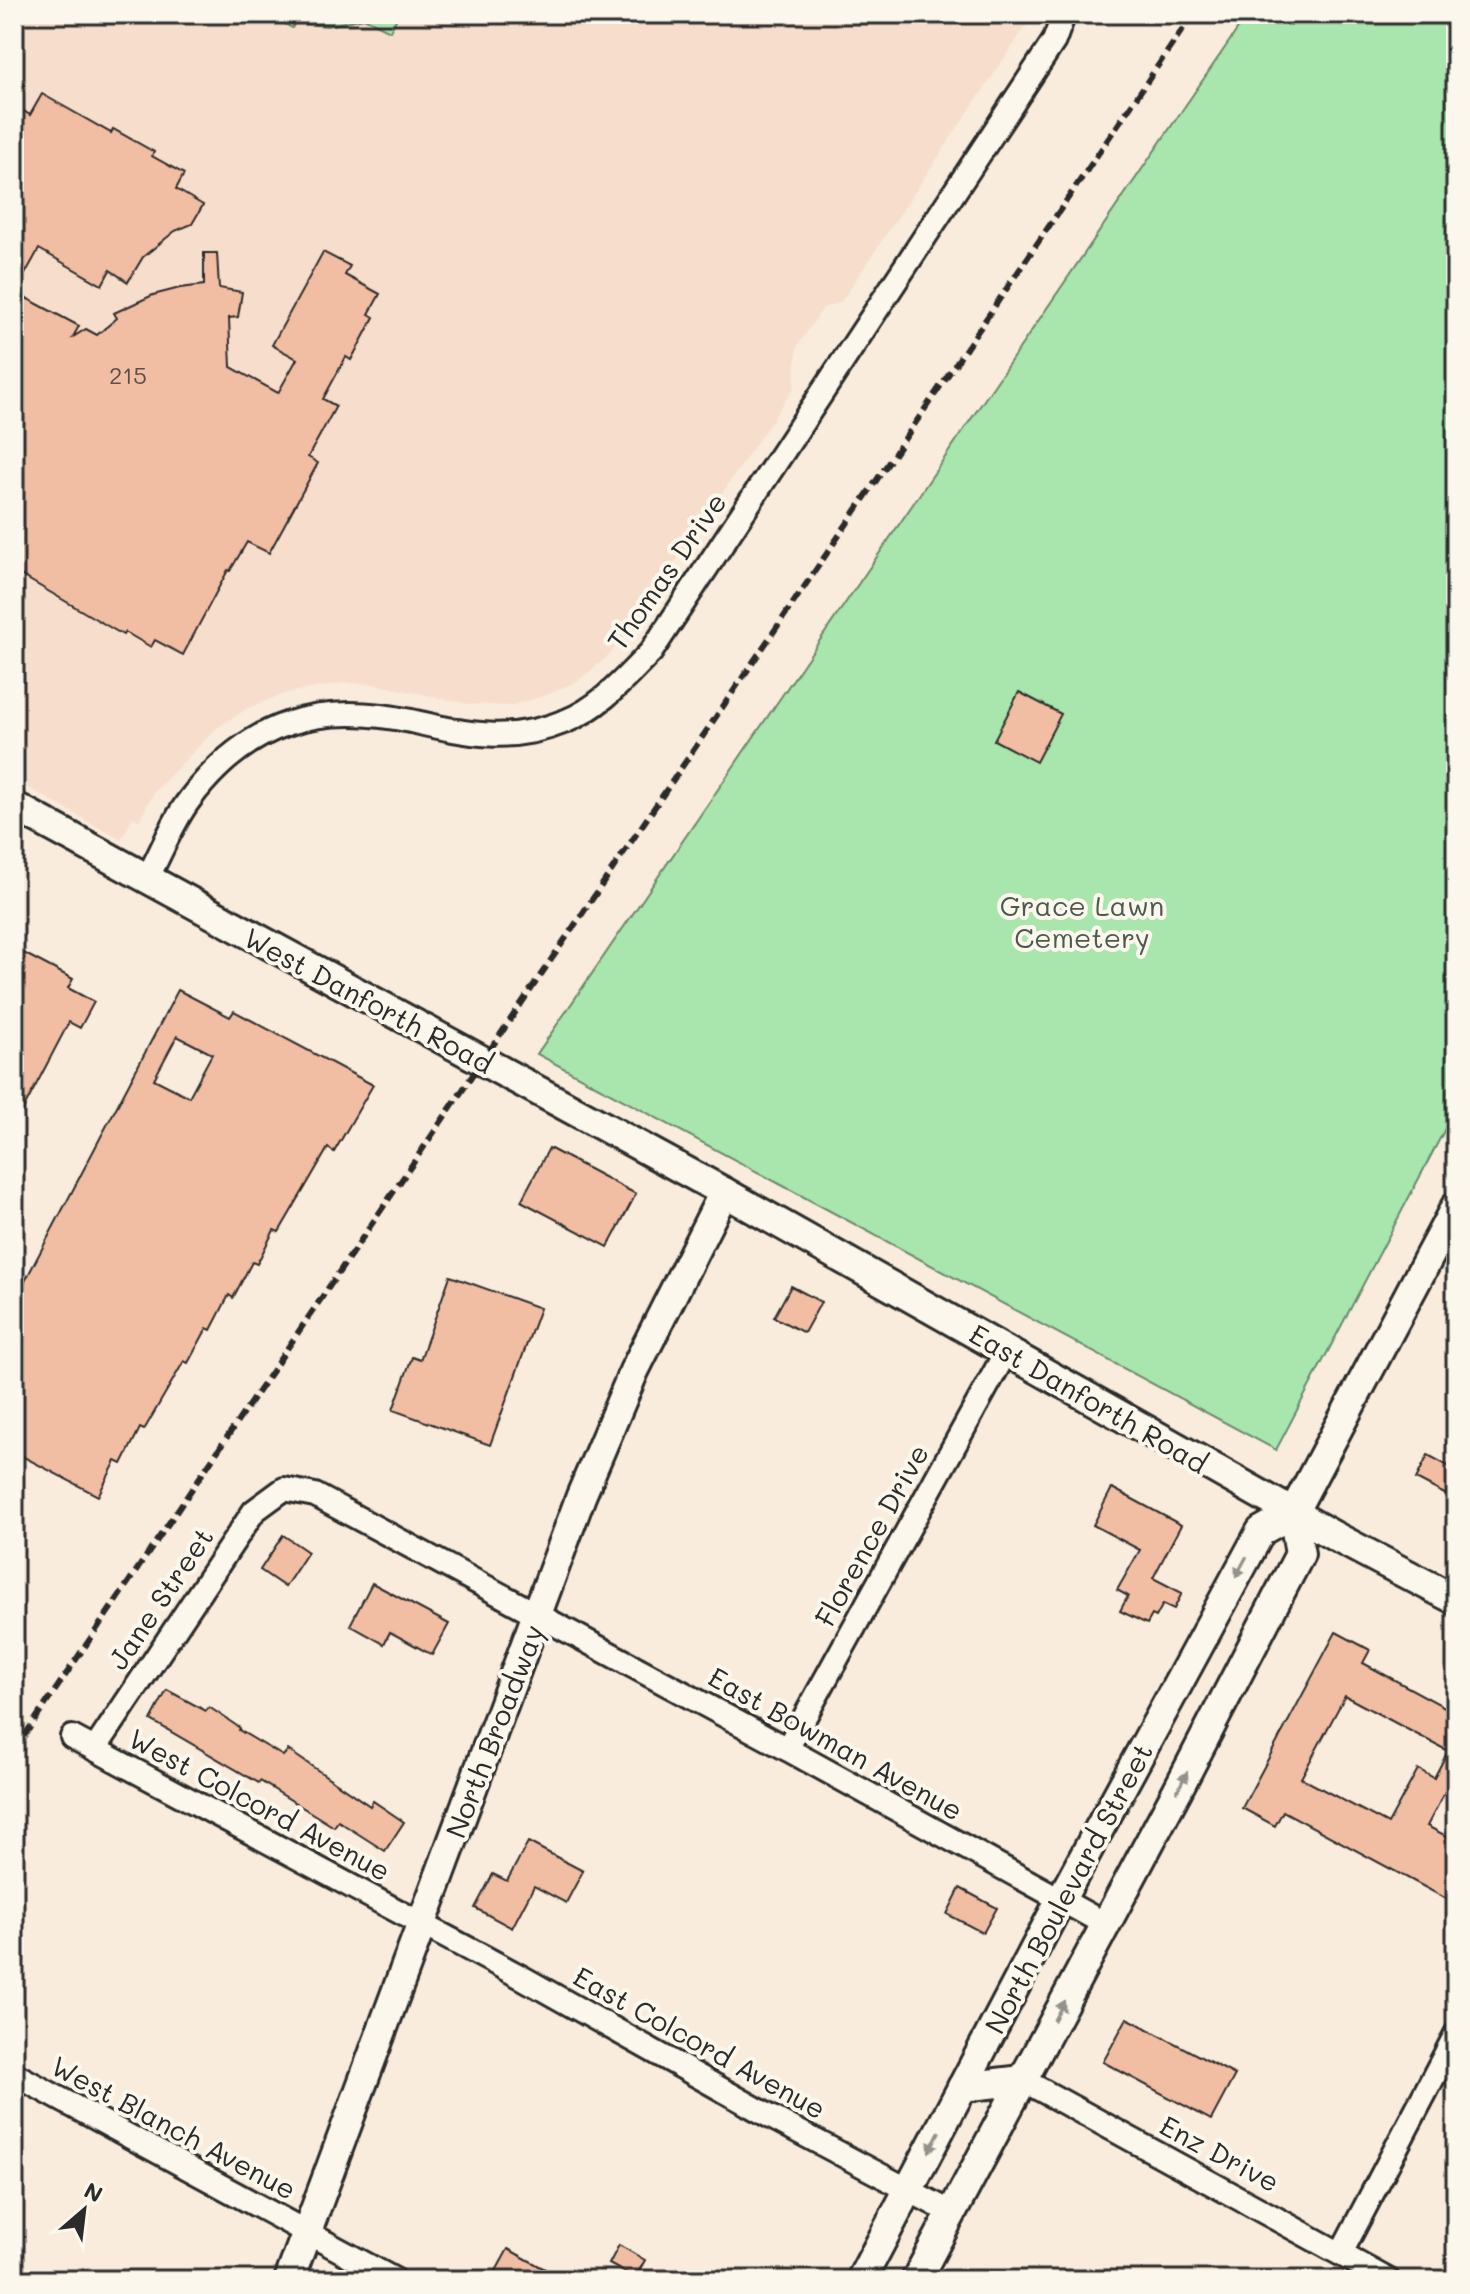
<svg xmlns="http://www.w3.org/2000/svg" width="1470" height="2294" font-family="Mali,sans-serif">
  <style>
    .built { fill: #f7decc }
    .green { fill: #a8e6ad; stroke: #6a886c; stroke-width: 2 }
    .building { fill: #f2bea3; stroke: #2b2b2b; stroke-width: 2; fill-rule: evenodd }
    .lines { fill: none; stroke-linecap: round; stroke-linejoin: round }
    .minor-casing { stroke: #2b2b2b; stroke-width: 28 }
    .major-casing { stroke: #2b2b2b; stroke-width: 34 }
    .minor { stroke: #fbf7ec; stroke-width: 22 }
    .major { stroke: #fbf7ec; stroke-width: 28 }
    .rail { stroke: #2b2b2b; stroke-width: 6; stroke-dasharray: 12 6; stroke-linecap: butt }
    .oneway { fill: #93918c }
    .labels { text-anchor: middle; dominant-baseline: central; stroke-width: 8; stroke-linejoin: round; paint-order: stroke }
    .number-label { font-size: 24px; fill: #5d5049 }
    .street-label { font-size: 28px; fill: #2b2b2b; stroke: #fbf7ec }
    .park-label { font-size: 28px; fill: #4a5a4c; stroke: #fbf7ec }
  </style>
  <rect width="100%" height="100%" fill="#f9ecdd"/>
  <filter id="ink" filterUnits="userSpaceOnUse"><feTurbulence type="fractalNoise" baseFrequency=".0125" numOctaves="2"/><feDisplacementMap in="SourceGraphic" scale="16" xChannelSelector="R" yChannelSelector="G"/><feConvolveMatrix kernelMatrix="1 2 1 2 8 2 1 2 1" color-interpolation-filters="sRGB"/></filter>
  <g filter="url(#ink)">
    <!-- built -->
    <path class="built" d="M14 14H1034L841 302 823 308 797 347 794 388 625 636 606 658 578 681 547 695 510 706 469 704 373 684 345 683 287 693 248 708 217 728 155 791 139 821 133 817 121 840 14 780Z"/>
    <!-- green -->
    <g class="green">
      <path d="M267 14H399L390 31 364 18 327 26 295 23 292 28Z"/>
      <path d="M1248 14H1456V1108L1276 1450 537 1054Z"/>
    </g>
    <!-- building -->
    <g class="building">
      <path d="M42 94 111 133 113 129 154 152 152 156 184 174 176 189 203 205 192 224 175 231 143 257 128 282 110 270 102 285 39 249 15 292 79 326 73 337 86 329 97 335 117 318 114 313 153 295 180 288 204 285V253H217L219 288 242 292 238 317 229 318 231 367 278 393 297 359 272 345 323 252 350 266 345 275 380 294 369 314 374 317 351 360 346 357 323 399 336 406 308 457 318 463 269 553 247 542 230 571 228 570 183 655 155 640 151 647 125 632 123 635 14 571V253L21 241 14 237V125L22 110 30 115Z"/>
      <path d="M1019 692 1061 714 1036 762 994 740Z"/>
      <path d="M14 948 73 979 68 988 94 1002 80 1028 69 1022 14 1127Z"/>
      <path d="M178 990 230 1017 234 1011 373 1085 334 1152 328 1148 279 1232 274 1230 257 1264 252 1262 233 1298 229 1295 211 1330 207 1328 188 1363 184 1361 144 1430 140 1428 122 1464 116 1461 98 1496 14 1452V1302ZM177 1036 212 1054 189 1097 154 1079Z"/>
      <path d="M549 1148 636 1194 608 1247 521 1201Z"/>
      <path d="M450 1276 540 1308 490 1445 393 1410 412 1357 420 1360Z"/>
      <path d="M791 1286 821 1302 804 1333 774 1317Z"/>
      <path d="M1428 1455 1456 1470V1500L1416 1479Z"/>
      <path d="M1112 1488 1181 1525 1153 1578 1182 1593 1174 1609 1163 1604 1156 1617 1152 1615 1147 1624 1120 1611 1128 1596 1117 1590 1140 1550 1093 1525Z"/>
      <path d="M283 1535 308 1552 285 1587 260 1570Z"/>
      <path d="M372 1583 449 1624 432 1655 390 1632 384 1644 350 1625Z"/>
      <path d="M1336 1632 1370 1650 1363 1663 1456 1713V1771L1427 1826 1456 1841V1904L1283 1811 1275 1826 1242 1808ZM1345 1696 1448 1751 1434 1778 1418 1769 1388 1824 1301 1778Z"/>
      <path d="M167 1690 206 1711 209 1707 240 1728 239 1730 283 1756 288 1750 370 1806 373 1801 404 1822 385 1851 338 1821 334 1827 260 1781 259 1783 151 1720Z"/>
      <path d="M528 1842 583 1871 566 1903 534 1886 512 1928 475 1908 493 1874 507 1881Z"/>
      <path d="M960 1888 997 1908 983 1933 947 1914Z"/>
      <path d="M1127 2018 1235 2075 1211 2120 1103 2062Z"/>
      <path d="M619 2245 645 2260 635 2278 609 2264Z"/>
      <path d="M508 2249 565 2280H491Z"/>
    </g>
    <g class="lines">
      <!-- minor casing -->
      <g class="minor-casing">
        <g id="minor">
          <path d="M146 880C161 854 172 822 190 799 248 722 319 701 411 721 468 734 510 744 566 721 601 707 626 677 651 652L1054 41 1064 14"/>
          <path d="M72 1737 523 1978 769 2116 952 2213"/>
          <path d="M95 1749 254 1511 284 1489 315 1495 787 1749 1105 1924"/>
          <path d="M787 1749 1007 1350"/>
          <path d="M14 2074 395 2280"/>
          <path d="M1023 2080 1388 2280"/>
          <path d="M1341 2253 1456 2034"/>
        </g>
      </g>
      <!-- major casing -->
      <g class="major-casing">
        <g id="major">
          <path d="M14 806 724 1192 1334 1536 1456 1600"/>
          <path d="M962 2087 1023 2080"/>
          <path d="M289 2280 581 1496 634 1371 724 1192"/>
          <path d="M861 2280 1060 1901 1261 1531 1293 1513 1456 1206"/>
          <path d="M916 2280 1177 1791 1300 1554 1293 1513"/>
        </g>
      </g>
      <!-- minor -->
      <use href="#minor" class="minor"/>
      <!-- major -->
      <use href="#major" class="major"/>
      <!-- rail -->
      <path class="rail" d="M14 1751 1193 14"/>
    </g>
    <!-- one-way arrows -->
    <defs><path id="oneway-solid" d="M-6-.8H1V-3.2L6.5 0L1 3.2V.8H-6Z" transform="scale(2)"/></defs>
    <g class="oneway">
      <use href="#oneway-solid" transform="translate(1241 1567) rotate(118)"/>
      <use href="#oneway-solid" transform="translate(1182 1782) rotate(-63)"/>
      <use href="#oneway-solid" transform="translate(1059 2011) rotate(-62)"/>
      <use href="#oneway-solid" transform="translate(934 2142) rotate(117)"/>
    </g>
  </g>
  <g class="labels">
    <!-- number labels -->
    <g class="number-label">
      <text x="128" y="374">215</text>
    </g>
    <!-- street labels -->
    <g class="street-label">
      <text transform="translate(666 571) rotate(-55)">Thomas Drive</text>
      <text transform="translate(369 1000) rotate(28)">West Danforth Road</text>
      <text transform="translate(1089 1398) rotate(30)">East Danforth Road</text>
      <text transform="translate(871 1535) rotate(-61)">Florence Drive</text>
      <text transform="translate(160 1598) rotate(-56)">Jane Street</text>
      <text transform="translate(494 1731) rotate(-69)">North Broadway</text>
      <text transform="translate(836 1743) rotate(29)">East Bowman Avenue</text>
      <text transform="translate(260 1804) rotate(28)">West Colcord Avenue</text>
      <text transform="translate(1068 1888) rotate(-62)">North Boulevard Street</text>
      <text transform="translate(700 2042) rotate(29)">East Colcord Avenue</text>
      <text transform="translate(174 2127) rotate(28)">West Blanch Avenue</text>
      <text transform="translate(1220 2153) rotate(28)">Enz Drive</text>
    </g>
    <!-- park labels -->
    <g class="park-label">
      <text x="1082" y="905">Grace Lawn<tspan x="1082" dy="32">Cemetery</tspan></text>
    </g>
  </g>
  <!-- margin -->
  <rect width="1470" height="2294" fill="none" stroke="#fbf7ec" stroke-width="48"/>
  <rect x="24" y="24" width="1422" height="2246" fill="none" stroke="#2b2b2b" stroke-width="3" filter="url(#ink)"/>
  <!-- north arrow -->
  <g transform="translate(84 2210) rotate(28)" stroke="#fbf7ec" stroke-width="6" paint-order="stroke">
  <path d="M0-6L14 30L0 20L-14 30Z" fill="#2b2b2b"/>
  <text y="-12" font-size="22" font-weight="bold" text-anchor="middle" fill="#2b2b2b">N</text>
  </g>
</svg>
